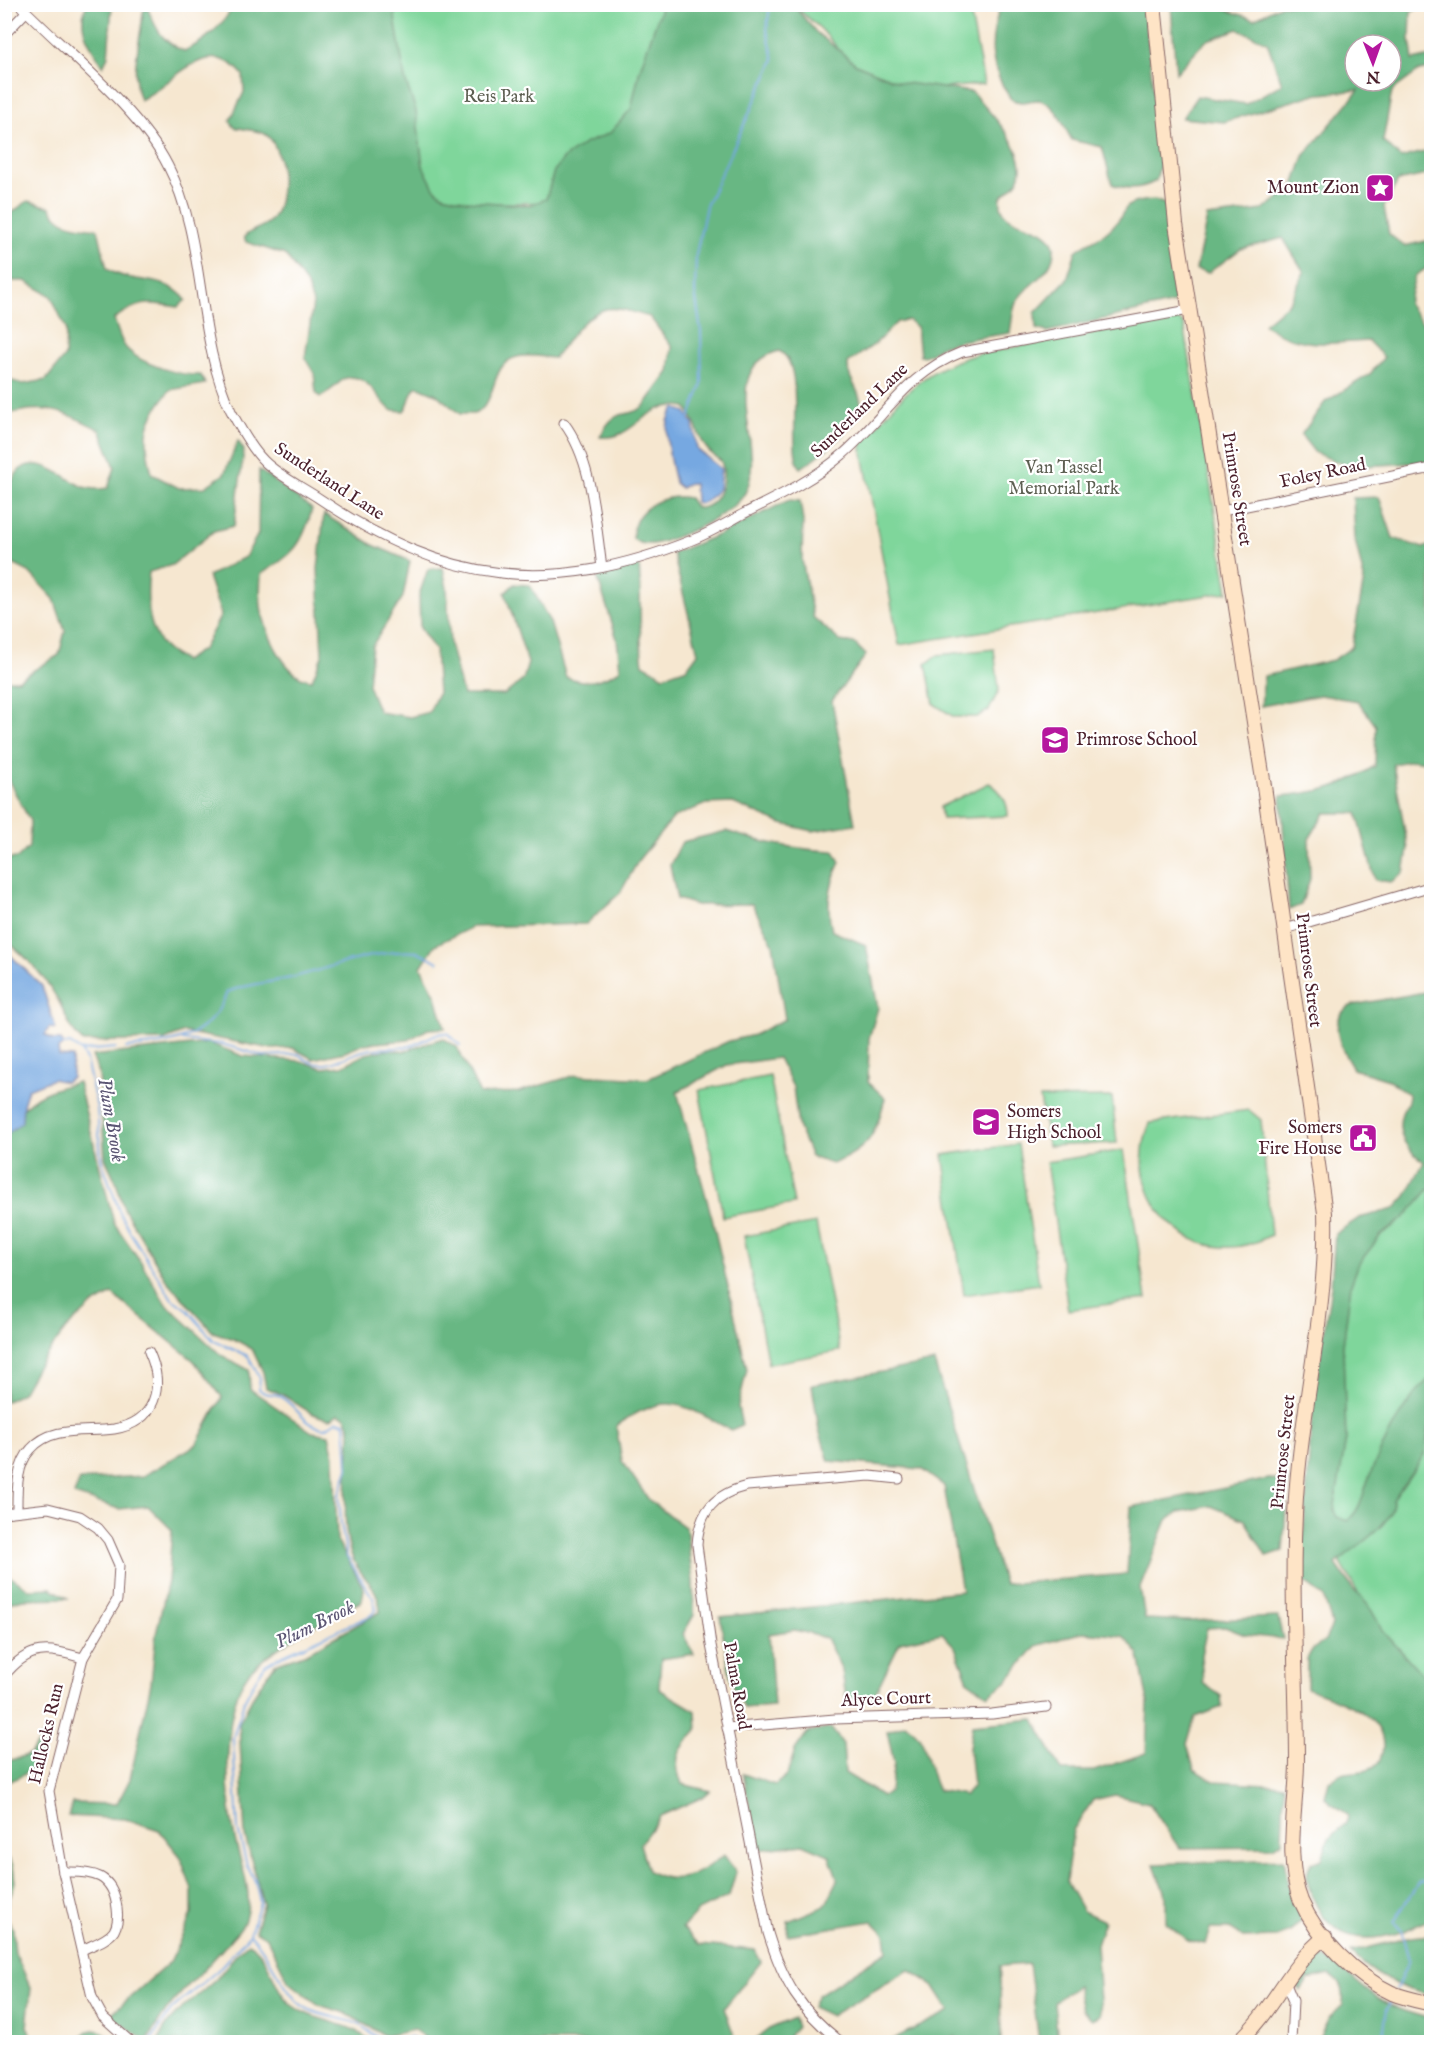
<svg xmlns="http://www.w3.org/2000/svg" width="1436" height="2047" font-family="'IM FELL English',serif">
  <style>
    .green { fill: #7fd69b; stroke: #647a63; stroke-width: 1.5 }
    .forest { fill: #67b783; stroke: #586b57; stroke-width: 1.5; fill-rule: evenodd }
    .water { fill: #76a8e1; stroke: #606486; stroke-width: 1.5 }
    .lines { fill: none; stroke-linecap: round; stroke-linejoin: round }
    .stream { stroke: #76a8e1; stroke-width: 2 }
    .street-casing { stroke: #866565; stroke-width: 11 }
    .secondary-casing { stroke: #866565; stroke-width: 16 }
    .street { stroke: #fff; stroke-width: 9 }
    .secondary { stroke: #fee4c6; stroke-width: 14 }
    .labels { text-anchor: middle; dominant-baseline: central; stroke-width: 4.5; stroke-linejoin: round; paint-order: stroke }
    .park-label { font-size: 18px; fill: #5d5f52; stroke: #fff }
    .poi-label { font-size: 18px; fill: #4a1f2b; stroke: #fff; text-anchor: end }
    .street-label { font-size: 18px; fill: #4a1f2b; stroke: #fff }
    .water-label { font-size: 20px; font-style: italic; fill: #5c5674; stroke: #fff }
  </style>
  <rect width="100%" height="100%" fill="#fff"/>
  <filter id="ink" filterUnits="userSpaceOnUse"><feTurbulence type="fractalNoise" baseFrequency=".0167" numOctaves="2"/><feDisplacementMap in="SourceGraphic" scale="12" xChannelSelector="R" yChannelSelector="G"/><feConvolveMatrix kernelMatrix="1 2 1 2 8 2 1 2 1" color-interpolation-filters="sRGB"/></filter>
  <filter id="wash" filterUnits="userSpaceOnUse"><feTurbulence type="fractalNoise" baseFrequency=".008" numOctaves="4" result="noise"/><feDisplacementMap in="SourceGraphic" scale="24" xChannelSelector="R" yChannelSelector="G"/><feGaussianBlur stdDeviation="1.35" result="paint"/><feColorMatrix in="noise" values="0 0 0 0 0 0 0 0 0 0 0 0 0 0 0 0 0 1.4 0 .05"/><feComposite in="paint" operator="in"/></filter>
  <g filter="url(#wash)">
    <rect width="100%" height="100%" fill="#f6e7d0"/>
    <!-- green -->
    <g class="green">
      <path d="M392 5H680L639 114 558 202 424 205Z"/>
      <path d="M793 5H969L984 84 915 91 855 68 821 29Z"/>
      <path d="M1175 317 1184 324 1228 592 899 645 861 444C901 399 916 371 978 354Z"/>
      <path d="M994 649 999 690 989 710 977 717H954L934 704 926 664 938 655Z"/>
      <path d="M989 783C1001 790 1008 802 1008 816L942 819 940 807Z"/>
      <path d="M770 1076 794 1204 723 1217 699 1090Z"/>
      <path d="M1112 1097 1117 1143 1048 1146 1040 1098Z"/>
      <path d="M1249 1110 1261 1120 1271 1235C1196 1278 1118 1199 1150 1123Z"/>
      <path d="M1018 1144 1039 1284 964 1295 943 1155Z"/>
      <path d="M1124 1150 1146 1299 1068 1310 1046 1162Z"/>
      <path d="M1431 1180V1687L1390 1649 1330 1544 1337 1326 1357 1243Z"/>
      <path d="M816 1223 840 1351 768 1364 744 1236Z"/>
    </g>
    <!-- forest -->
    <g class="forest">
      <path d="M87 4 112 5 108 56 103 66C91 46 75 28 87 4Z"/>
      <path d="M234 5H393L405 79 416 111 423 166 434 188 443 195 467 201 529 205 546 199 554 171 565 157 584 144 610 133 631 109 640 69 662 5H793L816 32 856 64 899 82 972 92C988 111 1033 153 1018 180 1015 186 1006 192 1001 197 995 231 1051 219 1054 248 1055 274 1027 282 1017 301 1012 309 1012 323 1010 333 988 337 963 338 942 346 934 350 929 357 920 356L917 327 908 320 897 322 875 344 848 363C847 379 859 388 861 403 863 425 817 457 801 468 785 455 808 364 779 351 714 369 769 449 745 493 734 512 696 529 676 537 663 542 645 549 633 539 631 509 663 493 689 498L696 508C719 509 728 479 721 461 696 445 701 429 686 407 643 399 636 441 600 437 616 404 626 421 644 406L669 372 672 347 650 317C637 314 616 305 603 310 582 317 567 342 554 358 543 357 528 354 517 357 488 364 499 404 474 414H460L436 394 417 386C409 392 411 403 404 411L391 410C379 401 367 372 346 378 340 380 330 393 320 397L316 393 314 373 305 358 313 303 306 283 285 255 246 242 244 237C251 229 264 228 271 220 286 204 285 146 265 134 260 131 241 129 234 127L230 121 244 92 243 75C207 32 173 85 140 100 129 74 141 40 143 12L147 7C156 28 161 42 184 51 205 42 223 25 234 5Z"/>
      <path d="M1001 5H1144L1161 162 1156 181C1142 189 1127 190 1112 184L1102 147 1072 140C1064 128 1056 102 1039 100 1028 100 1023 105 1011 99 988 66 988 41 1001 5Z"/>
      <path d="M1171 5H1212L1254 19 1281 5H1423L1411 12 1410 39 1413 60 1431 56V69L1419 71 1392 91 1383 141 1401 158 1431 150V174L1398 181 1384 207 1389 234 1404 246 1431 240V265L1415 276 1408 304 1423 324H1431L1432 460 1428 462 1350 467 1315 453 1301 435 1325 402 1370 374 1384 357 1368 341C1331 344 1294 348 1264 324L1290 302 1304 272 1283 238 1241 249 1208 273 1196 270 1207 217 1263 210 1294 186 1304 156 1359 90 1312 95 1224 122 1182 118 1197 96 1246 104 1282 84 1267 42 1238 29 1205 41 1176 73ZM1355 45H1391V81H1355Z"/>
      <path d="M1155 200 1165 204 1178 302 1047 332 1036 329 1035 313 1067 279 1076 251C1086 242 1099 239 1108 231 1132 211 1115 202 1155 200Z"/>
      <path d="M28 201 50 207C60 227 77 226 98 229L107 269C133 286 165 273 186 300L178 307C149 302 138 301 114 319 117 328 121 343 127 349 142 365 181 376 201 375L205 384 170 390C145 421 142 435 152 474L179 488 205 487 224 474 238 441 244 450 234 526 214 531 172 565 149 572C146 597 147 627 164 647 169 653 178 657 184 661L203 649 221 615 208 576 245 557 258 534 259 470 312 509C302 547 293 554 261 574 260 587 259 603 263 616 269 639 287 679 312 680L322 656 318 569 324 514 373 545 410 561 403 597 372 646 368 685 379 712 410 717 429 712 438 693 435 650 420 628 419 595 428 569 443 568 447 588 450 644 463 695H504L523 680 528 663 505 593 514 584 530 585 550 622 566 677C586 685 602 681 620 670L617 639 597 576 639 564C642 598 638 631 643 664L664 676 687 668 698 653 673 553 723 533 789 500 800 501 803 521 802 560 813 617 840 641 854 643 866 655 832 701 855 824 813 831 782 824 733 803 706 804 674 817 640 858 620 893 586 924 472 927 435 945 421 967 436 996 445 1028 428 1029 408 1040 364 1044 345 1052 313 1059 293 1048 272 1049 184 1032 165 1040 83 1042C69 1030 67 1017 59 1002 47 980 26 954 5 941V859L18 858 29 847 30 821 5 774V680H18L59 655 65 631 54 599 29 572 5 560C4 522 0 439 57 472 80 483 80 492 108 488L115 467 100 430C64 411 44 403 5 415V379L23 384 46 380 65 356 66 329 51 296 25 281H5V231L8 230 11 213Z"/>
      <path d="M1379 497 1393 538 1423 548 1431 545V763L1413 760 1393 764 1408 849 1404 873 1391 882 1375 880 1357 813H1325L1309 839 1310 879 1301 905 1289 910 1281 796C1321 792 1340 788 1375 766L1376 726 1358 701 1320 695 1261 706 1264 676 1333 660 1352 647 1364 579 1355 540 1353 498Z"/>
      <path d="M726 831C762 843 796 850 834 851L840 862C829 886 826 906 832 931L866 945 878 1008 869 1038 868 1082 885 1098C876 1135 869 1149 832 1164L811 1157 798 1126 793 1087 778 1058 727 1065 677 1092 712 1218 747 1369 738 1407 742 1425 731 1430C679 1403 668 1390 616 1426L622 1461 649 1500 686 1528 693 1581 694 1615 683 1634 694 1654 661 1659 659 1689 696 1711 697 1730C680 1748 671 1758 682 1784L710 1791 703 1797 660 1816 640 1844 648 1871C678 1888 699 1874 724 1855L736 1872 729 1896 698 1911 682 1928 700 1945 755 1950 761 1962 724 2008 735 2038 751 2042H425L424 2037 414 2030 385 2036 345 2013 319 2005 288 1981 267 1938 255 1931 263 1904 245 1836 239 1723 252 1698 275 1664 307 1653 380 1612C379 1585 363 1581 353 1559 338 1526 350 1465 350 1428L345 1417 338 1414 331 1419C304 1416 291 1394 266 1388L263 1372 252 1349 234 1339 213 1332 167 1281 124 1209 116 1182 105 1158 99 1074 92 1056 209 1043 243 1056 301 1061 322 1068 342 1066 366 1054 385 1050 404 1051 443 1038 457 1047 480 1094 518 1092 576 1075 648 1079 729 1041 754 1035 785 1019 773 944 752 904 697 905 677 899 670 865 682 842Z"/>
      <path d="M1431 991V1187L1404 1218 1381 1235 1359 1263 1351 1285 1343 1346 1346 1439 1334 1511 1337 1517 1347 1521C1361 1510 1362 1496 1368 1480 1382 1444 1402 1403 1431 1377V1418L1424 1455 1393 1500C1394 1527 1352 1547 1336 1564L1353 1589 1369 1606 1383 1631 1431 1684V1920C1420 1923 1412 1928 1401 1932 1362 1945 1330 1939 1313 1898 1308 1886 1304 1874 1311 1863L1322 1859 1329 1838 1346 1823 1348 1817C1342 1806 1331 1807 1325 1797L1329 1781C1334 1779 1340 1774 1345 1773 1355 1771 1364 1773 1373 1768 1379 1764 1383 1754 1383 1747 1384 1711 1333 1699 1307 1688V1659L1312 1650 1325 1640 1332 1625 1324 1597 1300 1579 1313 1404 1331 1287 1335 1234 1359 1218 1394 1209 1406 1196 1424 1162C1407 1150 1395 1135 1402 1113 1405 1106 1409 1103 1409 1095L1389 1080 1353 1069C1341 1050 1325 1017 1353 1005Z"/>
      <path d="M78 1082 114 1223 141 1262 165 1303 221 1355 249 1370 250 1389 312 1432 329 1435 334 1457 337 1540 364 1589 362 1601C334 1614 267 1650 248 1674 221 1710 226 1797 235 1839 241 1867 255 1893 244 1922 241 1929 234 1935 230 1940 210 1966 185 1986 166 2011 159 2021 153 2032 147 2042L110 2015 170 1962 192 1914V1890L180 1856 159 1830 125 1819 68 1816 72 1803 117 1804 130 1779 151 1683 156 1634 168 1581 172 1530 148 1506 119 1509 74 1495 79 1480 143 1476 196 1445 222 1397 194 1361 112 1294 91 1306 66 1329 37 1367 22 1393 5 1402V1129C28 1098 42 1091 78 1082Z"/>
      <path d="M934 1362 1004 1584 1127 1574 1131 1507 1269 1479 1288 1480 1283 1551 1266 1556 1245 1520 1211 1506 1179 1512 1167 1520 1140 1587 1145 1619 1189 1621 1278 1617 1283 1639 1245 1635 1225 1627 1207 1628 1201 1655 1203 1683 1221 1696 1222 1707 1195 1717 1187 1744 1194 1769 1214 1781 1284 1785 1282 1841 1273 1847 1179 1848 1149 1803 1115 1795 1093 1800 1073 1830 1066 1881 1083 1911 1104 1921 1096 1945 1101 2015 1092 2019 1082 2009 1077 1986 1054 2002 1058 2042H1039L1029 1964 1000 1966 1001 2042H958L956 2037 935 2042H887L950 2011 933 1985 909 1970 831 2016 812 2007 818 1995 887 1951 885 1934 872 1921 787 1935 788 1921 825 1906 838 1880 829 1855 803 1844 758 1850 743 1774 775 1785 787 1775 795 1750 807 1733 831 1728 843 1744 845 1773 882 1796 890 1790 894 1763 887 1731 905 1724C931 1737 925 1768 938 1790L965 1795 973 1786 969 1748 972 1725 1034 1719 1062 1771H1094L1146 1753 1148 1703 1139 1655 1123 1636 1083 1632 1036 1646 1006 1682 988 1695 968 1681 955 1647 942 1633 900 1642 872 1700 846 1698 842 1670 826 1638 795 1630 769 1634 774 1706 744 1708 731 1681 720 1617 962 1591 944 1486 921 1469 829 1461 819 1430 812 1385Z"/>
      <path d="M5 1573 29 1589 51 1588 68 1598 23 1599 5 1604Z"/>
      <path d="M42 1736C44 1768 31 1772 5 1783V1762L30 1754Z"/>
      <path d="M4 1850 13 1866 15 1882 6 1910 7 1919 13 1929 15 1953 31 1988 27 2027 35 2040 45 2042H5Z"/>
      <path d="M1284 1859 1288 1885 1302 1919 1290 1932 1277 1937 1244 1938 1230 1929H1210L1205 1944 1187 1940 1166 1923V1897L1154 1864Z"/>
      <path d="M1431 1935V1995C1402 1990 1372 1975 1351 1952L1411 1937Z"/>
      <path d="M248 1943C273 1957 271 1989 293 2006 312 2020 334 2020 354 2030 361 2033 367 2039 373 2042H158C168 2013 193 2002 214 1981 226 1969 234 1954 248 1943Z"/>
      <path d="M1324 1957C1343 1967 1355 1982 1372 1994 1390 2008 1410 2013 1431 2019V2042H1317L1328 2019 1343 2005C1344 1990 1343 1983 1330 1975L1308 1980 1301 1990 1295 1984C1298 1973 1313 1958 1324 1957Z"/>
      <path d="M794 2018 797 2027 784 2042H752L769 2029Z"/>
      <path d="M94 2030 103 2032 115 2042H77L86 2032Z"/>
    </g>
    <!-- water -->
    <g class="water">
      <path d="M675 408 686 412 693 424 697 449 721 469 719 489C711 495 706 507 695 502L694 484 689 483 681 488 675 483C671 463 659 424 675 408Z"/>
      <path d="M5 950 42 986 56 1029 49 1028 45 1035 53 1040H61L64 1045 58 1049 59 1056 72 1057V1078L65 1082 53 1079 28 1089 23 1105 22 1122 5 1136Z"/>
    </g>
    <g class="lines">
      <!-- stream -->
      <g class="stream">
        <path d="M689 419 702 385 701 332 695 292 696 255 706 206 774 60 767 30 770 4"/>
        <path d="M183 1040 222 1044 263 1056 298 1054C326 1077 341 1055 367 1050 382 1047 398 1050 413 1045 427 1040 432 1033 447 1033L460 1045"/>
        <path d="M64 1045 70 1044 81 1051 86 1060 97 1108 101 1159 120 1213 130 1232 172 1299 186 1308 214 1341 248 1356 260 1378 259 1389C266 1396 270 1393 277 1395 296 1402 303 1428 326 1428L336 1421 345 1423 348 1468 339 1495 341 1523 347 1557 373 1598 376 1610 370 1616 277 1658 265 1665 256 1679 244 1701 233 1738 238 1829 247 1866 255 1881 260 1902 250 1934C270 1954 278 1982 298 2002 314 2017 339 2016 358 2024 367 2029 375 2037 385 2042"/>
        <path d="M126 1048C170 1044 210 1040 227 992 249 983 272 983 294 977 330 968 380 948 417 952 424 953 432 959 438 962"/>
        <path d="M81 1051 116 1048"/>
        <path d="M1396 1989 1409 1960 1401 1930 1394 1922 1418 1883 1432 1878"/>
        <path d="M150 2042 172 2009 217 1971 249 1935"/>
        <path d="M395 2042 410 2037 418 2042"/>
        <path d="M1382 2042 1387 2009 1391 1999"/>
      </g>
    </g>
  </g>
  <g filter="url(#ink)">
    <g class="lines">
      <!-- street casing -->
      <g class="street-casing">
        <g id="street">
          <path d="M19 4C64 50 140 110 168 166 207 241 195 336 231 411 240 428 251 448 264 461 279 476 302 487 320 499 447 584 548 597 692 540 710 533 728 522 745 513 779 496 813 480 842 455 885 418 905 374 962 352L1189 310"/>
          <path d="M4 35 26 12"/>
          <path d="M564 423C593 462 595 520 602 567"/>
          <path d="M1222 511 1432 468"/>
          <path d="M1285 929 1432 886"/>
          <path d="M17 1511C17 1490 16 1465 31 1449 52 1425 85 1433 114 1429 156 1422 165 1387 149 1352"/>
          <path d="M4 1513 48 1508 80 1516 98 1528 108 1540 119 1565 117 1600 83 1658 49 1791 63 1872 92 1997 103 2017 131 2042"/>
          <path d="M4 1676C30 1644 47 1648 83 1658"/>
          <path d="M727 1728 835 1719 992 1714 1046 1707"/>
          <path d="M63 1872C93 1871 113 1874 117 1908 118 1915 118 1924 114 1931 108 1940 92 1945 82 1950"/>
          <path d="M1285 1982 1293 2001 1291 2042"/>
          <path d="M841 2042C800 2010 783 1982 768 1933L711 1645 697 1545C699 1511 715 1494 747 1486L870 1476 899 1479"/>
        </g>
      </g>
      <!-- secondary casing -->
      <g class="secondary-casing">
        <g id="secondary">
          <path d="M1154 4 1176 224 1264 786 1325 1213C1328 1308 1302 1402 1296 1497 1290 1585 1297 1673 1297 1761 1297 1804 1284 1859 1301 1901 1317 1938 1355 1976 1392 1993 1404 1998 1419 2001 1432 2004"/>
          <path d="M1238 2042C1273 2011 1288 1966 1325 1937"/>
        </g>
      </g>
      <!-- street -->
      <use href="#street" class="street"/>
      <!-- secondary -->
      <use href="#secondary" class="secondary"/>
    </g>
  </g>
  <!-- icons -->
  <defs>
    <g id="sight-square" transform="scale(1.5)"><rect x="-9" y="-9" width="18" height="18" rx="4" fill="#b5179e" stroke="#fff"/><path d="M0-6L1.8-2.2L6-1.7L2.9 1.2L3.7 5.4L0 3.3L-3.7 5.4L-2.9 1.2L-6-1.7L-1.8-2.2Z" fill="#fff"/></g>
    <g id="school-square" transform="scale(1.5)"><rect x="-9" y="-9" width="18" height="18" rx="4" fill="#b5179e" stroke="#fff"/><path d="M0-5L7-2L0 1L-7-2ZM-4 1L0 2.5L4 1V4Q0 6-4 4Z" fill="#fff"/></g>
    <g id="civic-square" transform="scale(1.5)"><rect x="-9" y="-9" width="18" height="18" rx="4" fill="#b5179e" stroke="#fff"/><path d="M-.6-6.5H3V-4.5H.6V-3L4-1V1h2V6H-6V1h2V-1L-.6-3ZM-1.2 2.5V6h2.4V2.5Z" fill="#fff"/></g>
  </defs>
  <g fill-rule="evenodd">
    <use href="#sight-square" x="1380" y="188"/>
    <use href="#school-square" x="1055" y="740"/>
    <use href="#school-square" x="986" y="1122"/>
    <use href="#civic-square" x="1363" y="1138"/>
  </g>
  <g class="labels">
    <!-- park labels -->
    <g class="park-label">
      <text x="499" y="97">Reis Park</text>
      <text x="1064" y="468">Van Tassel<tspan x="1064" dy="21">Memorial Park</tspan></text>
    </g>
    <!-- poi labels -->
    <g class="poi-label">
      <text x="1359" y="188">Mount Zion</text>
      <text x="1076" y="740" text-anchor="start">Primrose School</text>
      <text x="1007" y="1112" text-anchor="start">Somers<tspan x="1007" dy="21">High School</tspan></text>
      <text x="1342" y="1128">Somers<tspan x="1342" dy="21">Fire House</tspan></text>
    </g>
    <!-- street labels -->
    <g class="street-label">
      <text transform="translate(860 411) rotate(-44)">Sunderland Lane</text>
      <text transform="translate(1323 474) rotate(-12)">Foley Road</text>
      <text transform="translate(329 482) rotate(33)">Sunderland Lane</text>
      <text transform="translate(1236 489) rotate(81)">Primrose Street</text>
      <text transform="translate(1308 970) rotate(83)">Primrose Street</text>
      <text transform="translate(1284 1452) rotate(-84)">Primrose Street</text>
      <text transform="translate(736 1686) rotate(80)">Palma Road</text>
      <text transform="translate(886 1700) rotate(-2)">Alyce Court</text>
      <text transform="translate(47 1734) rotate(-77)">Hallocks Run</text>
    </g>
    <!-- water labels -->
    <g class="water-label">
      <text transform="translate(111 1120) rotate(80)">Plum Brook</text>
      <text transform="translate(315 1625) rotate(-26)">Plum Brook</text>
    </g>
  </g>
  <!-- margin -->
  <rect width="1436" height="2047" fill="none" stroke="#fff" stroke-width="24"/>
  <!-- north arrow -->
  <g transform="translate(1373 63) rotate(179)"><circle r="28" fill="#ffffff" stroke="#b7a5aa" stroke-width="1.5"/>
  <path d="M0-4.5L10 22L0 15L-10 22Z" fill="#b5179e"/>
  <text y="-9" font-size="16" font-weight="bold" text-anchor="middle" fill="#4a1f2b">N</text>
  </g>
</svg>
